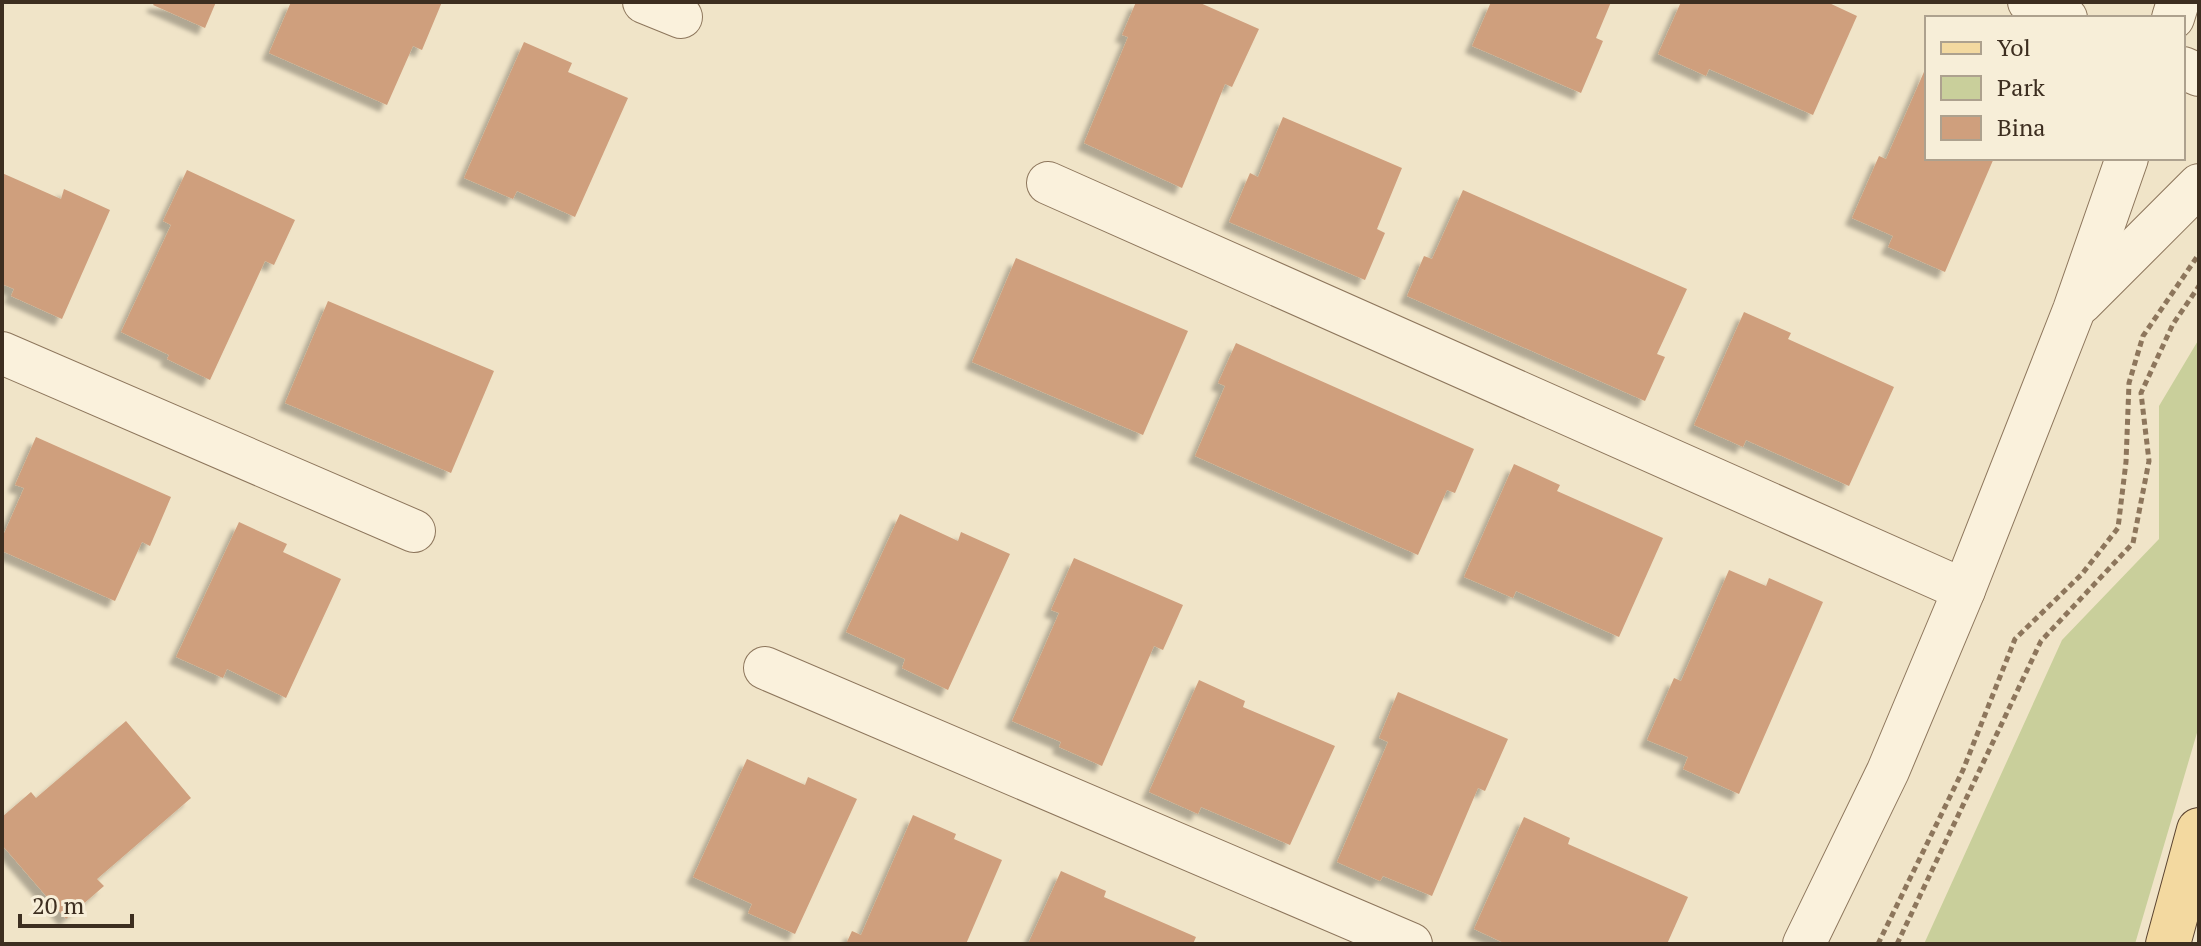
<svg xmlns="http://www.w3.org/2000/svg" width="2201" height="946" font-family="'PT Serif',serif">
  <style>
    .green { fill: #c9cf9b }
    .building { fill: #cf9f7d; filter: url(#shadow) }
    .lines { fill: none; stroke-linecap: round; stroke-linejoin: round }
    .minor-casing { stroke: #8d765c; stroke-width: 44 }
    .major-casing { stroke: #5b4430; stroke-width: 46 }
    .path { stroke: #8d765c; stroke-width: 5; stroke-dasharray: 6 4; stroke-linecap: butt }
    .minor { stroke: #faf1dc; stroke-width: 42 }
    .major { stroke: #f3d9a0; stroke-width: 44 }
  </style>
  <defs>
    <filter id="shadow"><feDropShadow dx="-7" dy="7" stdDeviation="2" flood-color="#0004"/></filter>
  </defs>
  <rect width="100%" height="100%" fill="#f0e4c8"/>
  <!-- green -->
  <path class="green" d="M2199 339V726L2135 944H1924L2062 640 2159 539V406Z"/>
  <!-- building -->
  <g class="building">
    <path d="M155 2H216L205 28 153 5Z"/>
    <path d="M291 2H442L422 50 413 46 387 105 269 53Z"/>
    <path d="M1136 2H1198L1259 29 1232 87 1225 84 1182 188 1084 143 1128 37 1122 35Z"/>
    <path d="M1491 2 1501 4 1502 2H1611L1596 38 1603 41 1581 93 1472 46Z"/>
    <path d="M1681 2H1827L1857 16 1813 115 1709 69 1706 76 1658 54Z"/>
    <path d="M524 42 572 63 568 72 628 98 575 217 517 191 513 199 464 178Z"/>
    <path d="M1927 65V158H1994L1945 272 1888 247 1893 236 1852 218 1879 156 1886 159Z"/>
    <path d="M1283 117 1402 168 1377 229 1385 233 1365 280 1229 222 1250 173 1258 177Z"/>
    <path d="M187 170 295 220 274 265 265 261 210 380 167 359 169 355 121 332 171 225 163 221Z"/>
    <path d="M2 173 61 199 64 189 110 210 62 319 11 296 14 289 2 284Z"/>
    <path d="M1463 190 1687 289 1657 354 1665 357 1645 401 1407 296 1424 256 1432 259Z"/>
    <path d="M1016 258 1188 331 1143 435 972 362Z"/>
    <path d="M328 301 494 371 451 473 285 403Z"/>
    <path d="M1744 312 1791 333 1788 339 1894 387 1849 486 1746 440 1743 447 1694 425Z"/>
    <path d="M1236 343 1474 449 1455 493 1447 490 1418 555 1195 456 1225 386 1218 383Z"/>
    <path d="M36 437 171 497 150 546 142 542 115 601 2 551V538L24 488 15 485Z"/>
    <path d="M1514 464 1560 485 1557 491 1663 538 1619 637 1516 591 1513 598 1464 577Z"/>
    <path d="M900 514 958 541 961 532 1010 554 948 690 902 668 905 659 846 632Z"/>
    <path d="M239 522 287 544 283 552 341 579 286 698 227 669 223 678 176 657Z"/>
    <path d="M1074 558 1183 605 1163 650 1154 646 1102 766 1059 747 1061 742 1012 721 1059 613 1051 610Z"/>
    <path d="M1729 570 1766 586 1769 578 1823 602 1739 794 1683 769 1688 757 1647 740 1674 678 1681 681Z"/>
    <path d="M1199 680 1245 701 1243 707 1335 746 1290 845 1201 807 1198 814 1149 792Z"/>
    <path d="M1398 692 1508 739 1485 791 1478 788 1432 896 1383 876 1380 881 1337 862 1388 742 1379 738Z"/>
    <path d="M126 721 191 798 97 879 104 886 66 919 2 845V817L31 792 36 798Z"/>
    <path d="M747 759 805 785 808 777 857 799 795 934 748 913 752 904 693 877Z"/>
    <path d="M913 815 956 834 954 839 1002 860 966 944H846L852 931 861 935Z"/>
    <path d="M1524 817 1570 838 1568 844 1688 897 1667 944H1506L1474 929Z"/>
    <path d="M1061 871 1106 891 1104 897 1196 937 1193 944H1028Z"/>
  </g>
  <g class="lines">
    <!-- minor casing -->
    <g class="minor-casing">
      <g id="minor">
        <path d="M644 2 681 17"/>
        <path d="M2029 2 2066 18"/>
        <path d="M2173 18 2178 2"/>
        <path d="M2183 68 2199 75"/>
        <path d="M1048 183 1964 590"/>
        <path d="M2081 303 2199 185"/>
        <path d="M2 353 414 531"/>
        <path d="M765 668 1411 944"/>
        <path d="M1804 944 1888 771 1964 590 2074 310 2127 158"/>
      </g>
    </g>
    <!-- major casing -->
    <g class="major-casing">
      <path id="major" d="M2168 944 2199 830"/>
    </g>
    <!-- path -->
    <g class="path">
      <path d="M1878 944 1963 770 2015 639 2082 574 2118 528 2126 462 2129 383 2143 336 2199 254"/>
      <path d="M1897 944 2041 641 2133 543 2149 461 2141 393 2173 324 2199 286"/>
    </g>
    <!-- minor -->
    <use href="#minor" class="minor"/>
    <!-- major -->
    <use href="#major" class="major"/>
  </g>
  <!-- border -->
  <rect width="2201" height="946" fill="none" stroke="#3d2e20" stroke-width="8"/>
  <!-- legend -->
  <rect x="1925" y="16" width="260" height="144" fill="#f7eed8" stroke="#ada18e" stroke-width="2"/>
  <rect x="1941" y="42" width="40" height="12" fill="#f3d9a0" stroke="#ada18e" stroke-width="2"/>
  <text x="1997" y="56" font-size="24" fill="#3d2e20">Yol</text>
  <rect x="1941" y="76" width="40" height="24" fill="#c9cf9b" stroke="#ada18e" stroke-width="2"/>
  <text x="1997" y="96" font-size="24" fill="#3d2e20">Park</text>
  <rect x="1941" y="116" width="40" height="24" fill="#cf9f7d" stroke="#ada18e" stroke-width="2"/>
  <text x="1997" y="136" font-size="24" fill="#3d2e20">Bina</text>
  <!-- scale -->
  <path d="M20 914v12h112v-12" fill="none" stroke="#3d2e20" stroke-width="4"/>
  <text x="32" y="914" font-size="24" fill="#3d2e20" stroke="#f7eed8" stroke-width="6" paint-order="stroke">20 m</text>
</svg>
